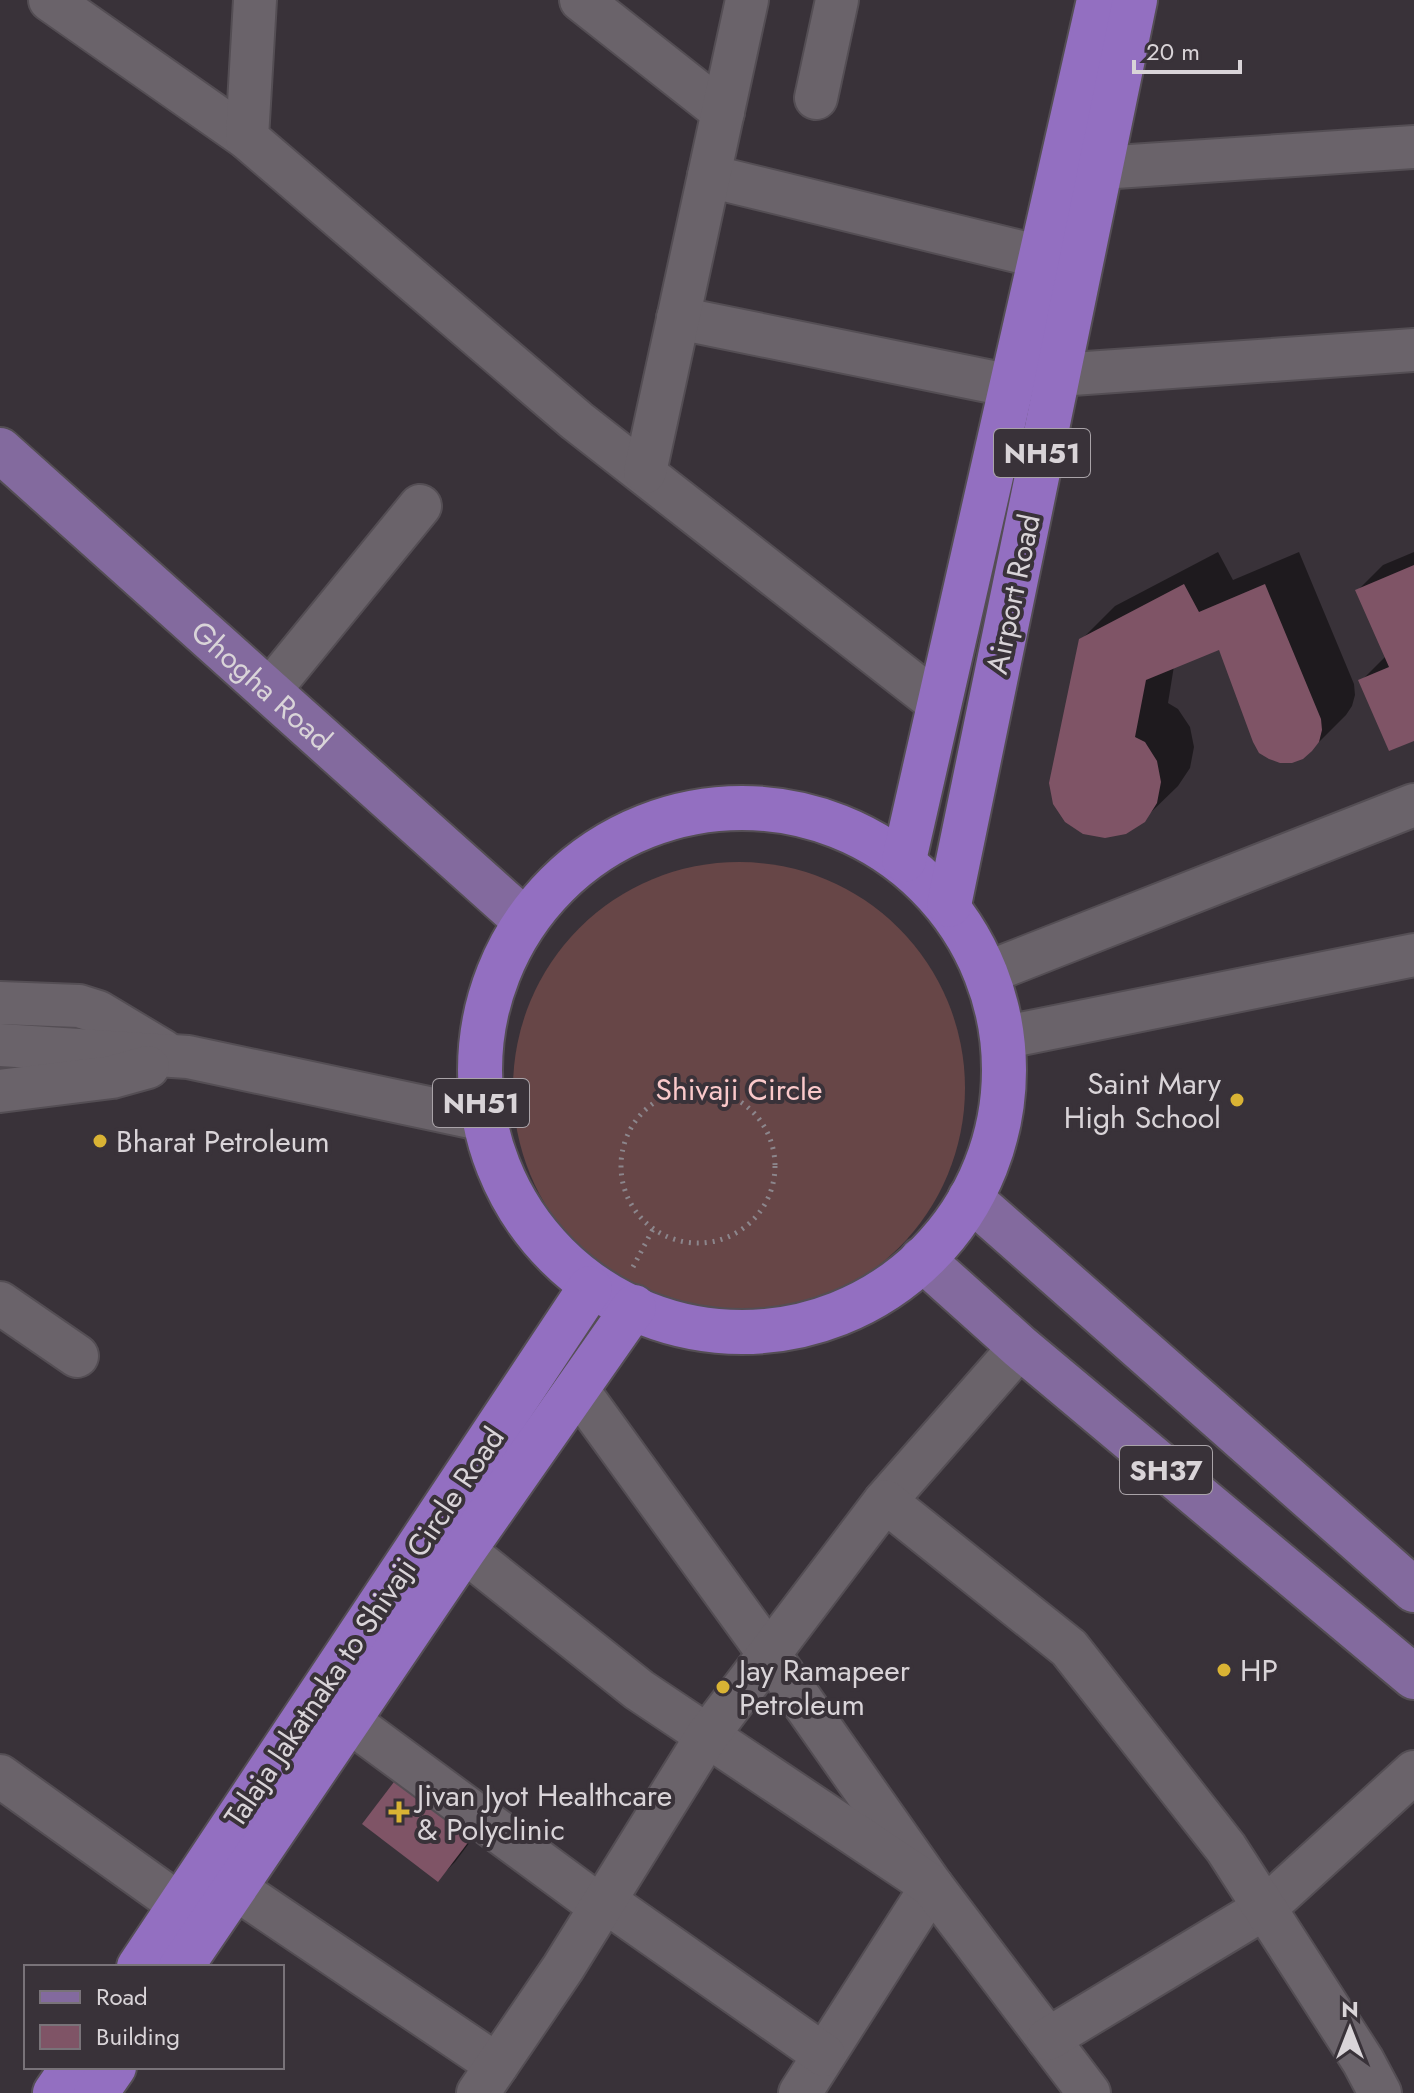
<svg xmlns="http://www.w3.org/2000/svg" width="1414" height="2093" font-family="Jost,sans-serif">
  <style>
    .green { fill: #674647 }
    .shadow { fill: #0007 }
    .building { fill: #7f5466 }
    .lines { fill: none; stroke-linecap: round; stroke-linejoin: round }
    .minor-casing { stroke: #544e54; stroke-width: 46 }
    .major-casing { stroke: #544e54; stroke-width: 48 }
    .highway-casing { stroke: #544e54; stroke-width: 48 }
    .path { stroke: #8c868c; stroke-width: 5; stroke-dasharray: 2 6; stroke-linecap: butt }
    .minor { stroke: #6a636a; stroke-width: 42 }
    .major { stroke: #836a9e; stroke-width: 44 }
    .highway { stroke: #936fc1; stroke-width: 44 }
    .poi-dot { fill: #d9b334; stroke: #393239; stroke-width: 3 }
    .labels { text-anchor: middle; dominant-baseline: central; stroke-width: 8; stroke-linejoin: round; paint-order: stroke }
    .shield { fill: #393239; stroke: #a9a3a8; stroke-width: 2 }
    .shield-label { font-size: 28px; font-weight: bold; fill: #d9d4d8 }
    .street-label { font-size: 30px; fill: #d9d4d8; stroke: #393239 }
    .poi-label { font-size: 30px; fill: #d9d4d8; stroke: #393239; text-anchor: start }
    .park-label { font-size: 30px; fill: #fac9ca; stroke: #393239 }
  </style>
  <rect width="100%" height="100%" fill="#393239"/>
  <!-- green -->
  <circle class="green" cx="739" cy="1088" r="226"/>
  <!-- shadow -->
  <g class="shadow">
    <path d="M1218 552 1233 580 1299 552 1354 684 1355 695 1352 706 1346 715 1311 750 1220 647 1174 666 1168 703 1178 709 1190 727 1194 747 1190 768 1178 786 1143 820 1081 640 1115 606Z"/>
    <path d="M1414 552V738L1361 681 1386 656 1357 591 1383 565Z"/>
    <path d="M415 1763 488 1818 455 1862 438 1879Z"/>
  </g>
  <!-- building -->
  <g class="building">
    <path d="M1414 565V741L1389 751 1358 680 1389 667 1355 590Z"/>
    <path d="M1184 584 1199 612 1265 584 1321 719 1322 730 1319 742 1312 751 1303 759 1292 763H1280L1269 759 1259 753 1253 742 1219 650 1146 680 1135 737 1145 742 1157 761 1161 782 1157 803 1145 822 1126 834 1105 838 1083 834 1065 822 1053 804 1049 783 1079 639Z"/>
    <path d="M397 1778 473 1836 438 1882 362 1824Z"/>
  </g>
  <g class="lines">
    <!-- minor casing -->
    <g class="minor-casing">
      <g id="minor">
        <path d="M50 0 247 138"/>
        <path d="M255 0 247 138 577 421 939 704"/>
        <path d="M581 0 723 112"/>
        <path d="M816 98 837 0"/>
        <path d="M1101 168 1414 147"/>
        <path d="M709 176 1041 257"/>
        <path d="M678 318 1012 386"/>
        <path d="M1058 375 1414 350"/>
        <path d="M645 472 747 0"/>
        <path d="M269 691 420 506"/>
        <path d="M989 972 1414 805"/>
        <path d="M0 1003 79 1006 98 1012 163 1051"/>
        <path d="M1006 1037 1414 955"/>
        <path d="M0 1045 188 1057 480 1119"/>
        <path d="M0 1091 112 1077 148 1067"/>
        <path d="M0 1303 77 1356"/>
        <path d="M577 1389 769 1654 932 1886 800 2093"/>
        <path d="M885 1501 1020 1347"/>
        <path d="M437 1529 639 1690 932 1886 1089 2093"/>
        <path d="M349 1721 601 1907"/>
        <path d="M0 1776 180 1905"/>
        <path d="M235 1888 497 2065"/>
        <path d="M605 1901 824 2055"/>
        <path d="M1048 2039 1265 1908 1414 1772"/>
        <path d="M478 2093 563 1968 707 1736 885 1501 1069 1648 1226 1848 1363 2061 1380 2093"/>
      </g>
    </g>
    <!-- major casing -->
    <g class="major-casing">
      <g id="major">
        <path id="s1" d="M0 450 523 919"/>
        <path d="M970 1198 1414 1590"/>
        <path d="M922 1259 1020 1347 1414 1677"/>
      </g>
    </g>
    <!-- highway casing -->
    <g class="highway-casing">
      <g id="highway">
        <circle cx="742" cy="1070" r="262"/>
        <path d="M904 860 1099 0"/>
        <path d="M949 905 1135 0"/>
        <path d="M139 1967 590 1288"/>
        <path d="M181 1967 464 1550 634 1307"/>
        <path d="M55 2093 73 2067"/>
        <path d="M96 2093 114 2067"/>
      </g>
    </g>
    <!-- path -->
    <g class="path">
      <circle cx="698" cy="1166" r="77"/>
      <path d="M633 1267 653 1229"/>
    </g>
    <!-- minor -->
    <use href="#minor" class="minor"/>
    <!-- major -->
    <use href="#major" class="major"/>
    <!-- highway -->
    <use href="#highway" class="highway"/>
  </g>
  <!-- markers -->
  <g class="poi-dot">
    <circle cx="1237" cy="1100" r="8"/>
    <circle cx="100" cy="1141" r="8"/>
    <circle cx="1224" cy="1670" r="8"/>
    <circle cx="723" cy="1687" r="8"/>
    <path d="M395 1800h8v8h8v8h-8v8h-8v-8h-8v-8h8z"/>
  </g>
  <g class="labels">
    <!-- shield labels -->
    <g class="shield">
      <rect x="994" y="429" width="96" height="48" rx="6"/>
      <rect x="433" y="1079" width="96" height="48" rx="6"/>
      <rect x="1120" y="1446" width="92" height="48" rx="6"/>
    </g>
    <g class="shield-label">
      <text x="1042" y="453">NH51</text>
      <text x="481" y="1103">NH51</text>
      <text x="1166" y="1470">SH37</text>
    </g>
    <!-- street labels -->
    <g class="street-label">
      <text transform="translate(1013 594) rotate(-78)">Airport Road</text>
      <text stroke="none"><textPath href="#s1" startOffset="352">Ghogha Road</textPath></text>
      <text transform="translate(364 1627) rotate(-56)">Talaja Jakatnaka to Shivaji Circle Road</text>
    </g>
    <!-- poi labels -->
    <g class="poi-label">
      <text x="1221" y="1083" text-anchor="end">Saint Mary<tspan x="1221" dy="34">High School</tspan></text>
      <text x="116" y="1141">Bharat Petroleum</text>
      <text x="739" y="1670">Jay Ramapeer<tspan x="739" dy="34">Petroleum</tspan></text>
      <text x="1240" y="1670">HP</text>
      <text x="417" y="1795">Jivan Jyot Healthcare<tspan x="417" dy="34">&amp; Polyclinic</tspan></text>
    </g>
    <!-- park labels -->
    <g class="park-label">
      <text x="739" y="1089">Shivaji Circle</text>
    </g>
  </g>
  <!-- legend -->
  <rect x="24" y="1965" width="260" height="104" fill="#393239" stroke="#797379" stroke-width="2"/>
  <rect x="40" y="1991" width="40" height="12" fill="#836a9e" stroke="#797379" stroke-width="2"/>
  <text x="96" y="2005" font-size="24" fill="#d9d4d8">Road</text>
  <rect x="40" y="2025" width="40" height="24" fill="#7f5466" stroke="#797379" stroke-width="2"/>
  <text x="96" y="2045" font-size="24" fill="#d9d4d8">Building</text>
  <!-- north arrow -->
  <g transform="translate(1350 2029)" stroke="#393239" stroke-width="6" paint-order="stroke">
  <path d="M0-6L14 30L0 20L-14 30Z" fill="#d9d4d8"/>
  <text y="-12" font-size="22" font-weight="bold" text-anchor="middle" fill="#d9d4d8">N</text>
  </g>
  <!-- scale -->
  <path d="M1134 60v12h106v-12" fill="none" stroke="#d9d4d8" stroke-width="4"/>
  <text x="1146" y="60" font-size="24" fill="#d9d4d8" stroke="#393239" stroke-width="6" paint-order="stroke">20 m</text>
</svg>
